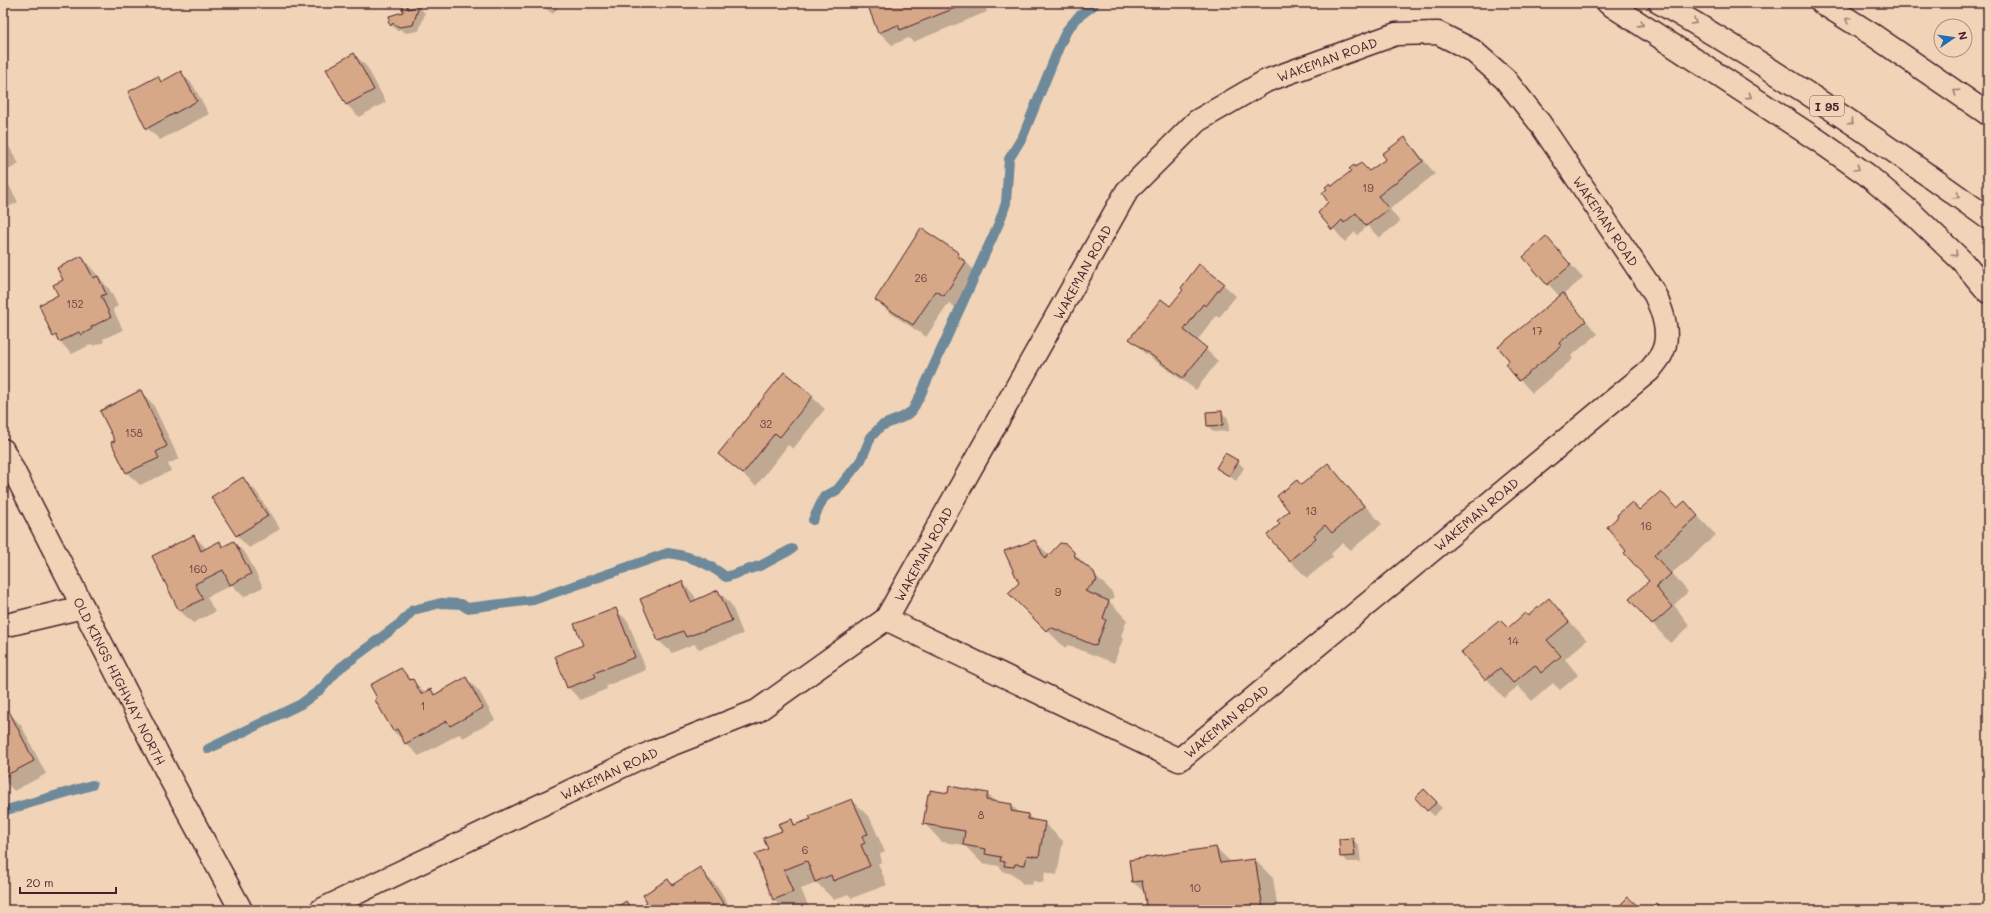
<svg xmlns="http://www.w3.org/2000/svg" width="1991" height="913" font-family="Mali,sans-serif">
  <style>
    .shadow { fill: #0003 }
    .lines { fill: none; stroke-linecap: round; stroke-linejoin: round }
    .stream { stroke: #6d899a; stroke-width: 10 }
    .building { fill: #d6a888; stroke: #4a1f2b }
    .street-casing { stroke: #4a1f2b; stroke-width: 25 }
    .secondary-casing { stroke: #4a1f2b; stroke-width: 25 }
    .highway-casing { stroke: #4a1f2b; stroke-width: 25 }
    .street { stroke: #f1d4b7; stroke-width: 22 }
    .secondary { stroke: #f1d4b7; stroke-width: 22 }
    .highway { stroke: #f1d4b7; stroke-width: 22 }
    .oneway { stroke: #9e7a71 }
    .labels { text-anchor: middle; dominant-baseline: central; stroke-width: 3; stroke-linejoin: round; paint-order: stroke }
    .number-label { font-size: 11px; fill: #6d4142 }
    .shield { fill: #f1d4b7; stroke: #7c5555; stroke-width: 1 }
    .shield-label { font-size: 12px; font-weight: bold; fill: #4a1f2b }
    .street-label { font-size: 13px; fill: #4a1f2b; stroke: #f1d4b7 }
  </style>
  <rect width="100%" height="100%" fill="#f1d4b7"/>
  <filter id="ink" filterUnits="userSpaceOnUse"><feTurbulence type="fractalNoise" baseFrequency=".025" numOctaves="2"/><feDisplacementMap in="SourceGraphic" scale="8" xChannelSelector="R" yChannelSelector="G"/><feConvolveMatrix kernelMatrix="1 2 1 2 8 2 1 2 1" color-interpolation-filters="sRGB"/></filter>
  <g filter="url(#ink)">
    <!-- shadow -->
    <g class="shadow">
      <path d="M403 3H406L411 9 419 7 425 13 419 31 406 33 400 29 397 31 389 22 404 13Z"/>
      <path d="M538 3H561L553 14Z"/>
      <path d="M868 3H984L987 12 913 42 909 38 892 45 879 32Z"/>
      <path d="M354 54 367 67 386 102 359 117 347 105Z"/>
      <path d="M181 72 193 85 209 114 160 140 147 128 158 78 162 82Z"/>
      <path d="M1404 138 1417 151 1435 174 1390 209 1400 222 1379 238 1368 226 1357 235 1355 232 1345 242 1320 213 1329 202 1332 187 1356 168 1369 172 1388 159Z"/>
      <path d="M3 141 10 148 19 164 3 173Z"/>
      <path d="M3 174 18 202 3 210Z"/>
      <path d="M922 229 959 254 978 275 956 308 949 303 926 337 889 312 876 300Z"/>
      <path d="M1546 238 1583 278 1563 295 1598 334 1571 356 1573 359 1532 393 1506 364 1560 297 1524 257Z"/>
      <path d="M82 257 110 290 118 306 113 309 123 330 103 339 104 342 94 346 92 344 72 354 54 336 60 296 64 281Z"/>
      <path d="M1223 284 1236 296 1219 318 1216 316 1197 341 1218 361 1196 390 1143 352 1131 339Z"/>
      <path d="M141 392 153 404 179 459 168 464 171 471 140 485 127 473 112 443 116 441Z"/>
      <path d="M812 397 825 409 793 449 788 445 756 486 720 454Z"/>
      <path d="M1221 412 1228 418 1229 431 1214 432 1208 426Z"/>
      <path d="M1238 462 1244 468 1236 481 1217 467Z"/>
      <path d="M1327 464 1382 524 1351 550 1343 543 1331 554 1333 557 1307 578 1289 560 1281 524 1290 511 1301 486Z"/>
      <path d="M243 479 256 491 280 529 249 548 236 535Z"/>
      <path d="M1661 492 1678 509 1685 503 1716 535 1672 573 1688 592 1674 605 1690 626 1670 643 1630 599 1651 581 1628 551 1639 511Z"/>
      <path d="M194 536 207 549 220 543 224 547 234 542 246 554 263 587 244 597 232 585 207 597 215 612 193 623 180 611 153 557Z"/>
      <path d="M1035 541 1049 555 1066 545 1112 592 1114 599 1109 601 1127 620 1121 636 1123 639 1114 663 1068 645 1065 648 1010 593 1020 583Z"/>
      <path d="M682 582 694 595 697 601 718 591 731 604 743 634 699 649 694 644 672 653 659 641 642 599Z"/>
      <path d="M1549 600 1587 640 1565 659 1578 675 1560 690 1553 683 1532 701 1518 686 1504 698 1463 652 1528 618Z"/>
      <path d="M615 609 628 621 646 670 606 686 607 689 580 700 568 687 584 646Z"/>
      <path d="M401 669 425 693 431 690 436 695 466 678 479 691 495 720 463 738 459 734 419 756 393 731Z"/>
      <path d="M3 705 7 713 8 712 21 725 46 774 14 791 3 779Z"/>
      <path d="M1424 790 1442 808 1434 816 1416 798Z"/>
      <path d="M949 794H987L997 803 1012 805 1020 814 1028 815 1034 821 1044 823 1063 841 1057 875 1045 872 1043 883 1033 881 1032 885 1023 884 1013 874 1004 872 999 866 982 863 964 845 942 842 924 823Z"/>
      <path d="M852 800 870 818 885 852 880 854 882 862 878 863 887 885 852 898 848 894 834 900 817 883 801 889 810 910H784L774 900 769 850 791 820 797 826Z"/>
      <path d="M1353 839 1359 846 1361 862H1348L1341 856Z"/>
      <path d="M1216 848 1231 862 1255 860 1273 878 1278 910H1148L1146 894 1133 882 1130 860Z"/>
      <path d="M699 869 718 887 732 910H637L649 902 668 880 673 885Z"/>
    </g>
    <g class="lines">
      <!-- stream -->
      <g class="stream">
        <path d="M813 520 824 497 837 490 861 460 871 437 881 426 903 417 912 411 920 396 999 223 1006 203 1009 159 1023 136 1059 47 1067 30 1078 17 1094 5"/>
        <path d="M208 749 301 704 321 689 340 668 402 622 413 610 441 603 461 604 467 608 533 600 668 553C691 556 708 563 726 577L762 565 792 549"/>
        <path d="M3 811 92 785"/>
      </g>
    </g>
    <!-- building -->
    <g class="building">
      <path d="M402 3H406L408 9 419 6 413 25 399 27 393 23 391 26 388 22 390 20 389 16 403 12Z"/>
      <path d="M867 3H968L900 30 898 25 878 33Z"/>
      <path d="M354 53 374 90 346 105 326 69Z"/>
      <path d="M181 71 197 101 146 129 128 92 158 76 161 82Z"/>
      <path d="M1405 137 1423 161 1378 196 1389 209 1366 226 1356 213 1344 223 1342 220 1332 230 1318 213 1328 202 1322 193 1327 189 1325 187 1330 183 1332 186 1351 171 1349 169 1354 165 1355 167 1361 163 1369 171 1386 159 1382 154Z"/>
      <path d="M921 228 959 253 957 256 966 262 944 296 936 291 913 325 875 300Z"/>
      <path d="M1546 236 1571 265 1547 285 1523 257Z"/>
      <path d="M82 256 93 278 98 276 106 294 101 296 111 317 91 327 92 329 81 335 79 332 59 342 56 335 53 337 39 305 58 295 53 285 63 280 57 268Z"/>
      <path d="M1199 264 1224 283 1206 306 1203 304 1184 330 1207 348 1183 378 1129 339 1161 299 1170 306 1183 290 1181 288Z"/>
      <path d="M1563 293 1586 321 1559 343 1561 346 1519 381 1505 364 1509 360 1498 347Z"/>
      <path d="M784 372 813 396 780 437 775 433 743 474 718 454Z"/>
      <path d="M141 390 167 446 156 452 159 458 126 473 111 442 115 441 100 411Z"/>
      <path d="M1222 411 1223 425 1207 426 1206 412Z"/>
      <path d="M1225 453 1239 461 1229 476 1216 468Z"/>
      <path d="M1328 463 1364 506 1332 533 1325 525 1314 535 1316 538 1289 561 1267 535 1280 524 1277 521 1289 511 1277 496 1297 480 1301 485Z"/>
      <path d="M243 477 268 516 236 536 211 497Z"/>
      <path d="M1661 491 1677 508 1685 501 1698 516 1654 555 1671 574 1656 587 1672 607 1652 625 1629 599 1649 581 1624 553 1626 551 1607 527 1618 517 1617 515 1632 502 1639 510Z"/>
      <path d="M194 535 201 551 220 541 222 547 234 541 251 574 230 585 223 570 195 584 203 599 179 611 152 556Z"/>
      <path d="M1035 540 1045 559 1060 543 1066 544 1074 552 1075 557 1094 572 1097 581 1092 583 1093 584 1085 591 1109 601 1103 618 1106 620 1096 646 1050 627 1046 631 1008 593 1019 583 1004 551Z"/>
      <path d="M682 581 691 602 718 590 732 621 686 637 683 631 658 641 640 599Z"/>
      <path d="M1549 598 1569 622 1547 640 1561 656 1541 673 1535 665 1513 683 1500 668 1485 680 1461 652 1500 620 1508 628 1525 613 1528 616Z"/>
      <path d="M616 608 635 657 594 673 596 677 567 688 555 656 583 645 574 624Z"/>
      <path d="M401 668 410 680 413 679 421 694 431 689 434 695 466 677 483 708 450 726 447 721 405 744 397 729 393 731 375 700 377 698 370 685Z"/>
      <path d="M9 711 34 761 3 777V714Z"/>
      <path d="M949 786 988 793 986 800 1012 804 1011 811 1028 814V819L1045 822 1039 857 1027 855 1025 865 1015 864 1014 867 1004 866 1005 862 1000 861 1001 857 985 854 986 849 963 845 965 831 923 824 928 794H930V790L948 793Z"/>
      <path d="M1424 789 1437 802 1427 811 1415 798Z"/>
      <path d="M852 799 868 834 862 836 865 843 861 845 870 866 833 881 831 875 815 882 807 861 784 870 793 892 773 900 755 854 768 849 763 838 782 831 778 824 792 819 794 825 811 819 809 816Z"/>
      <path d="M1353 838 1355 856 1340 857 1339 839Z"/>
      <path d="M1216 847 1220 863 1255 859 1263 908 1261 910H1147L1142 881 1132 882 1129 860Z"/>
      <path d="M700 867 726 908 724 910H635L647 902 643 895 668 879 672 885Z"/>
      <path d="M1628 897 1642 910H1615Z"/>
      <path d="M626 901 632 910H613Z"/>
      <path d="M1657 903 1665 910H1650Z"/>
    </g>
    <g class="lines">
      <!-- street casing -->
      <g class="street-casing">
        <g id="street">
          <path d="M1438 33 1472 50 1505 79 1539 122 1653 291C1662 309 1672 336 1661 355 1658 360 1654 365 1650 370L1179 760 886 619 1127 191 1197 121 1266 81 1396 34Z"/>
          <path d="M3 626 83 607"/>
          <path d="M321 910 652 752 757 711 886 619"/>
        </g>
      </g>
      <!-- secondary casing -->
      <g class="secondary-casing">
        <path id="secondary" d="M3 450 171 780 241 910"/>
      </g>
      <!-- highway casing -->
      <g class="highway-casing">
        <g id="highway">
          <path d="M1608 3 1819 141 1866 174 1913 214 1962 261 1988 292"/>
          <path d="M1660 3C1774 68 1882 141 1988 218"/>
          <path d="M1822 3 1873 35 1988 114"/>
        </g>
      </g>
      <!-- street -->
      <use href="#street" class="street"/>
      <!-- secondary -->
      <use href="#secondary" class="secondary"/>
      <!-- highway -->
      <use href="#highway" class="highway"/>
    </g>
    <!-- one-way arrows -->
    <defs><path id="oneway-chevron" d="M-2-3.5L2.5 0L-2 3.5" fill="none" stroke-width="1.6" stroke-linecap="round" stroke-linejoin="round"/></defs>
    <g class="oneway">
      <use href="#oneway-chevron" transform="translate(1848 20) rotate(-148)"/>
      <use href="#oneway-chevron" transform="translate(1694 22) rotate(30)"/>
      <use href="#oneway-chevron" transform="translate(1641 24) rotate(33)"/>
      <use href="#oneway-chevron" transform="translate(1956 92) rotate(-146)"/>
      <use href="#oneway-chevron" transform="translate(1749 96) rotate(33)"/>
      <use href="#oneway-chevron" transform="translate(1851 122) rotate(34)"/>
      <use href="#oneway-chevron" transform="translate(1857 168) rotate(35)"/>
      <use href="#oneway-chevron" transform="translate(1957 196) rotate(36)"/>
      <use href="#oneway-chevron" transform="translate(1955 254) rotate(44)"/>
    </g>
  </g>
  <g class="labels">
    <!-- number labels -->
    <g class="number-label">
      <text x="1368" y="187">19</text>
      <text x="921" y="277">26</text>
      <text x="75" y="303">152</text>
      <text x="1537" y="330">17</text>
      <text x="766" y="423">32</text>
      <text x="134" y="432">158</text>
      <text x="1311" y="510">13</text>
      <text x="1646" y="525">16</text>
      <text x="198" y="568">160</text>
      <text x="1058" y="591">9</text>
      <text x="1513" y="640">14</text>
      <text x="423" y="705">1</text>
      <text x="981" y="814">8</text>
      <text x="805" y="849">6</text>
      <text x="1195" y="887">10</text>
    </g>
    <!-- shield labels -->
    <rect class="shield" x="1810" y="96" width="34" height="20" rx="3"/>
    <g class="shield-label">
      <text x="1827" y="106">I 95</text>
    </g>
    <!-- street labels -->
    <g class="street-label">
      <text transform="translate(1327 59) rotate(-20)">WAKEMAN ROAD</text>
      <text transform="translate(1606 221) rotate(56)">WAKEMAN ROAD</text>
      <text transform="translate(1082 272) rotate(-61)">WAKEMAN ROAD</text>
      <text transform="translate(1476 514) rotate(-40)">WAKEMAN ROAD</text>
      <text transform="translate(923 554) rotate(-61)">WAKEMAN ROAD</text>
      <text transform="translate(120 681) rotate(63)">OLD KINGS HIGHWAY NORTH</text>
      <text transform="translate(1226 721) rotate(-40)">WAKEMAN ROAD</text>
      <text transform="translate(609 773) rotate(-25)">WAKEMAN ROAD</text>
    </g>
  </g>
  <!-- margin -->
  <rect width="1991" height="913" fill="none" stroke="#f1d4b7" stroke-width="16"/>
  <rect x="8" y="8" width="1975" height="897" fill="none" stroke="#4a1f2b" stroke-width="1.5" filter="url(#ink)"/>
  <!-- north arrow -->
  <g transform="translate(1953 38) rotate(77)"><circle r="19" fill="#f1d4b7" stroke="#ae8c7f"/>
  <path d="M0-3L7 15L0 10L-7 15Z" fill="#1f6fb2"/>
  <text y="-6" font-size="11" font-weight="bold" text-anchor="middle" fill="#4a1f2b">N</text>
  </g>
  <!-- scale -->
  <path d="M20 887v6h96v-6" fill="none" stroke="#4a1f2b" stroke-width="2"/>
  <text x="26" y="887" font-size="12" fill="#4a1f2b" stroke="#f1d4b7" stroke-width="3" paint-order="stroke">20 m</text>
</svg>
